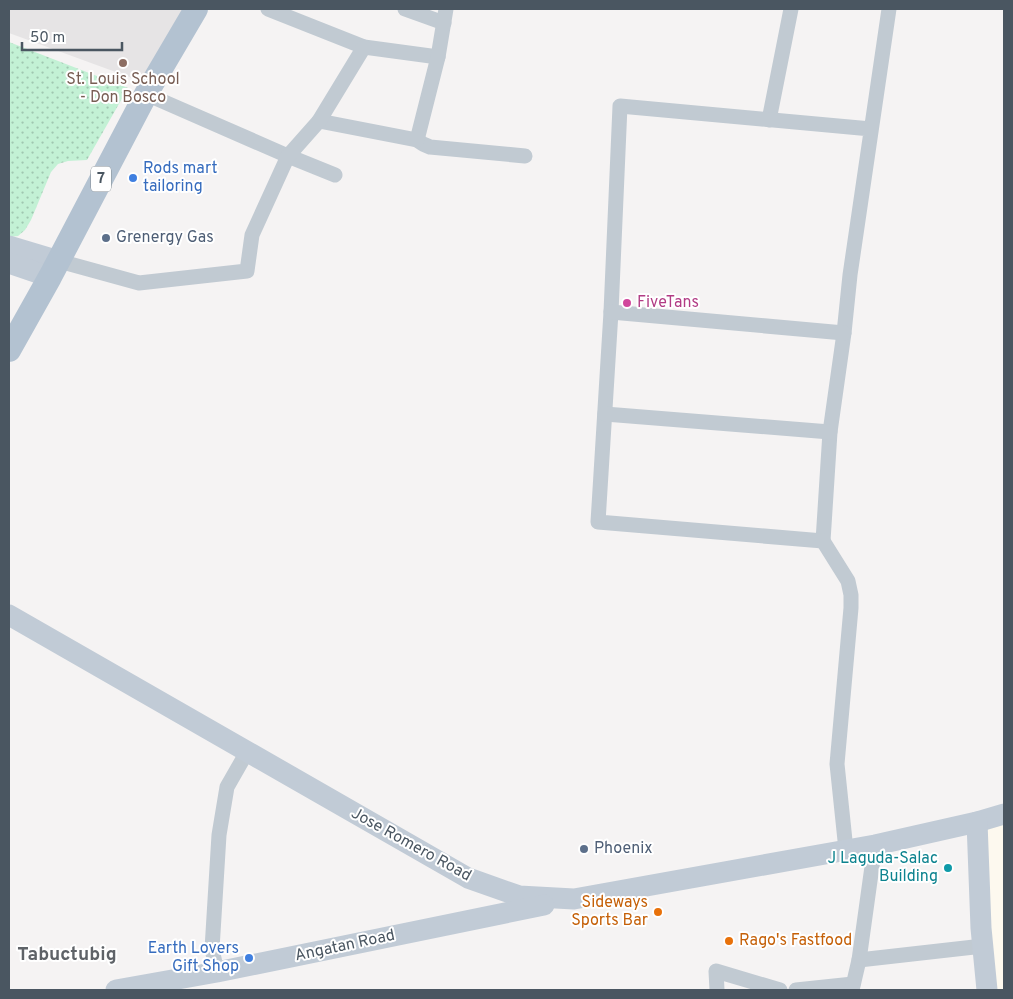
<svg xmlns="http://www.w3.org/2000/svg" width="1013" height="999" font-family="Overpass,sans-serif">
  <style>
    .commercial { fill: #fdf9ef }
    .education { fill: #e6e4e5 }
    .grass { fill: url(#grass-dots) }
    .lines { fill: none; stroke-linecap: round; stroke-linejoin: round }
    .street { stroke: #c1cad2; stroke-width: 15 }
    .secondary { stroke: #c1cbd6; stroke-width: 21 }
    .primary { stroke: #b3c2d1; stroke-width: 24 }
    .education-dot { fill: #8d6e63; stroke: #fff; stroke-width: 2 }
    .shop-dot { fill: #3f7fe0; stroke: #fff; stroke-width: 2 }
    .service-dot { fill: #5c6f8a; stroke: #fff; stroke-width: 2 }
    .hotel-dot { fill: #d1479c; stroke: #fff; stroke-width: 2 }
    .culture-dot { fill: #0f9aa8; stroke: #fff; stroke-width: 2 }
    .food-dot { fill: #e8710a; stroke: #fff; stroke-width: 2 }
    .labels { text-anchor: middle; dominant-baseline: central; stroke-width: 4; stroke-linejoin: round; paint-order: stroke }
    .shield { fill: #fff; stroke: #808990; stroke-width: 1 }
    .shield-label { font-size: 15px; font-weight: bold; fill: #4a5661 }
    .education-label { font-size: 16px; fill: #785e54; stroke: #fff }
    .shop-label { font-size: 16px; fill: #366cbe; stroke: #fff; text-anchor: start }
    .service-label { font-size: 16px; fill: #4e5e75; stroke: #fff; text-anchor: start }
    .hotel-label { font-size: 16px; fill: #b23c85; stroke: #fff; text-anchor: start }
    .street-label { font-size: 16px; fill: #4a5661; stroke: #fff }
    .culture-label { font-size: 16px; fill: #0d838f; stroke: #fff; text-anchor: end }
    .food-label { font-size: 16px; fill: #c56008; stroke: #fff; text-anchor: end }
    .quarter-label { font-size: 19px; font-weight: bold; fill: #5f6368; stroke: #fff }
  </style>
  <defs>
    <pattern id="grass-dots" width="8" height="8" patternUnits="userSpaceOnUse" patternTransform="scale(1.25)"><rect width="8" height="8" fill="#c3f1d5"/><path d="M2 2h.1M6 6h.1" fill="none" stroke="#a0c6b0" stroke-width="1.8" stroke-linecap="round"/></pattern>
  </defs>
  <rect width="100%" height="100%" fill="#f5f3f3"/>
  <!-- commercial -->
  <path class="commercial" d="M1004 824V990H995L981 830Z"/>
  <!-- education -->
  <path class="education" d="M9 9H184L143 82 9 33Z"/>
  <!-- grass -->
  <path class="grass" d="M9 42 128 88 87 160 68 161 58 164 51 172 31 220 25 230 18 236 9 237Z"/>
  <g class="lines">
    <!-- street -->
    <g class="street">
      <path d="M268 9 364 47 438 57"/>
      <path d="M405 9 444 23"/>
      <path d="M146 94 288 156 335 175"/>
      <path d="M769 120 791 9"/>
      <path d="M319 121 417 140 423 144 430 147 525 156"/>
      <path d="M871 129 620 106 611 312 598 522 823 541 830 432 844 333 850 275 889 9"/>
      <path d="M417 140 438 57 446 9"/>
      <path d="M59 261 139 283 247 271 252 235 288 156 319 121 364 47"/>
      <path d="M611 312 844 333"/>
      <path d="M605 414 830 432"/>
      <path d="M823 541 848 581 851 595V608L837 764 846 850"/>
      <path d="M859 960 983 946"/>
      <path d="M217 972 212 949 219 835 227 787 247 752"/>
      <path d="M717 990 716 971 780 990"/>
      <path d="M796 990 853 984"/>
      <path d="M852 990 859 960 875 845"/>
    </g>
    <!-- secondary -->
    <g class="secondary">
      <path d="M9 246 59 261"/>
      <path d="M9 263 50 277"/>
      <path d="M9 615 468 878 519 896 574 899 875 845 977 822 1004 814"/>
      <path d="M977 822 981 928 987 990"/>
      <path d="M116 990 217 972 544 905"/>
    </g>
    <!-- primary -->
    <path class="primary" d="M9 350 50 277 146 94 196 9"/>
  </g>
  <!-- markers -->
  <circle class="education-dot" cx="123" cy="63" r="5"/>
  <g class="shop-dot">
    <circle cx="133" cy="178" r="5"/>
    <circle cx="249" cy="958" r="5"/>
  </g>
  <g class="service-dot">
    <circle cx="106" cy="238" r="5"/>
    <circle cx="584" cy="849" r="5"/>
  </g>
  <circle class="hotel-dot" cx="627" cy="303" r="5"/>
  <circle class="culture-dot" cx="948" cy="868" r="5"/>
  <g class="food-dot">
    <circle cx="658" cy="912" r="5"/>
    <circle cx="729" cy="941" r="5"/>
  </g>
  <g class="labels">
    <!-- shield labels -->
    <rect class="shield" x="91" y="166.5" width="20" height="25" rx="4"/>
    <g class="shield-label">
      <text x="101" y="179">7</text>
    </g>
    <!-- education labels -->
    <g class="education-label">
      <text x="123" y="80">St. Louis School<tspan x="123" dy="18">- Don Bosco</tspan></text>
    </g>
    <!-- shop labels -->
    <g class="shop-label">
      <text x="143" y="169">Rods mart<tspan x="143" dy="18">tailoring</tspan></text>
      <text x="239" y="949" text-anchor="end">Earth Lovers<tspan x="239" dy="18">Gift Shop</tspan></text>
    </g>
    <!-- service labels -->
    <g class="service-label">
      <text x="116" y="238">Grenergy Gas</text>
      <text x="594" y="849">Phoenix</text>
    </g>
    <!-- hotel labels -->
    <g class="hotel-label">
      <text x="637" y="303">FiveTans</text>
    </g>
    <!-- street labels -->
    <g class="street-label">
      <text transform="translate(411 845) rotate(29)">Jose Romero Road</text>
      <text transform="translate(345 946) rotate(-12)">Angatan Road</text>
    </g>
    <!-- culture labels -->
    <g class="culture-label">
      <text x="938" y="859">J Laguda-Salac<tspan x="938" dy="18">Building</tspan></text>
    </g>
    <!-- food labels -->
    <g class="food-label">
      <text x="648" y="903">Sideways<tspan x="648" dy="18">Sports Bar</tspan></text>
      <text x="739" y="941" text-anchor="start">Rago's Fastfood</text>
    </g>
    <!-- quarter labels -->
    <g class="quarter-label">
      <text x="67" y="955">Tabuctubig</text>
    </g>
  </g>
  <!-- border -->
  <rect width="1013" height="999" fill="none" stroke="#4a5661" stroke-width="20"/>
  <!-- scale -->
  <path d="M22 42v8h100v-8" fill="none" stroke="#4a5661" stroke-width="2.5"/>
  <text x="30" y="42" font-size="15" fill="#4a5661" stroke="#ffffff" stroke-width="4" paint-order="stroke">50 m</text>
</svg>
